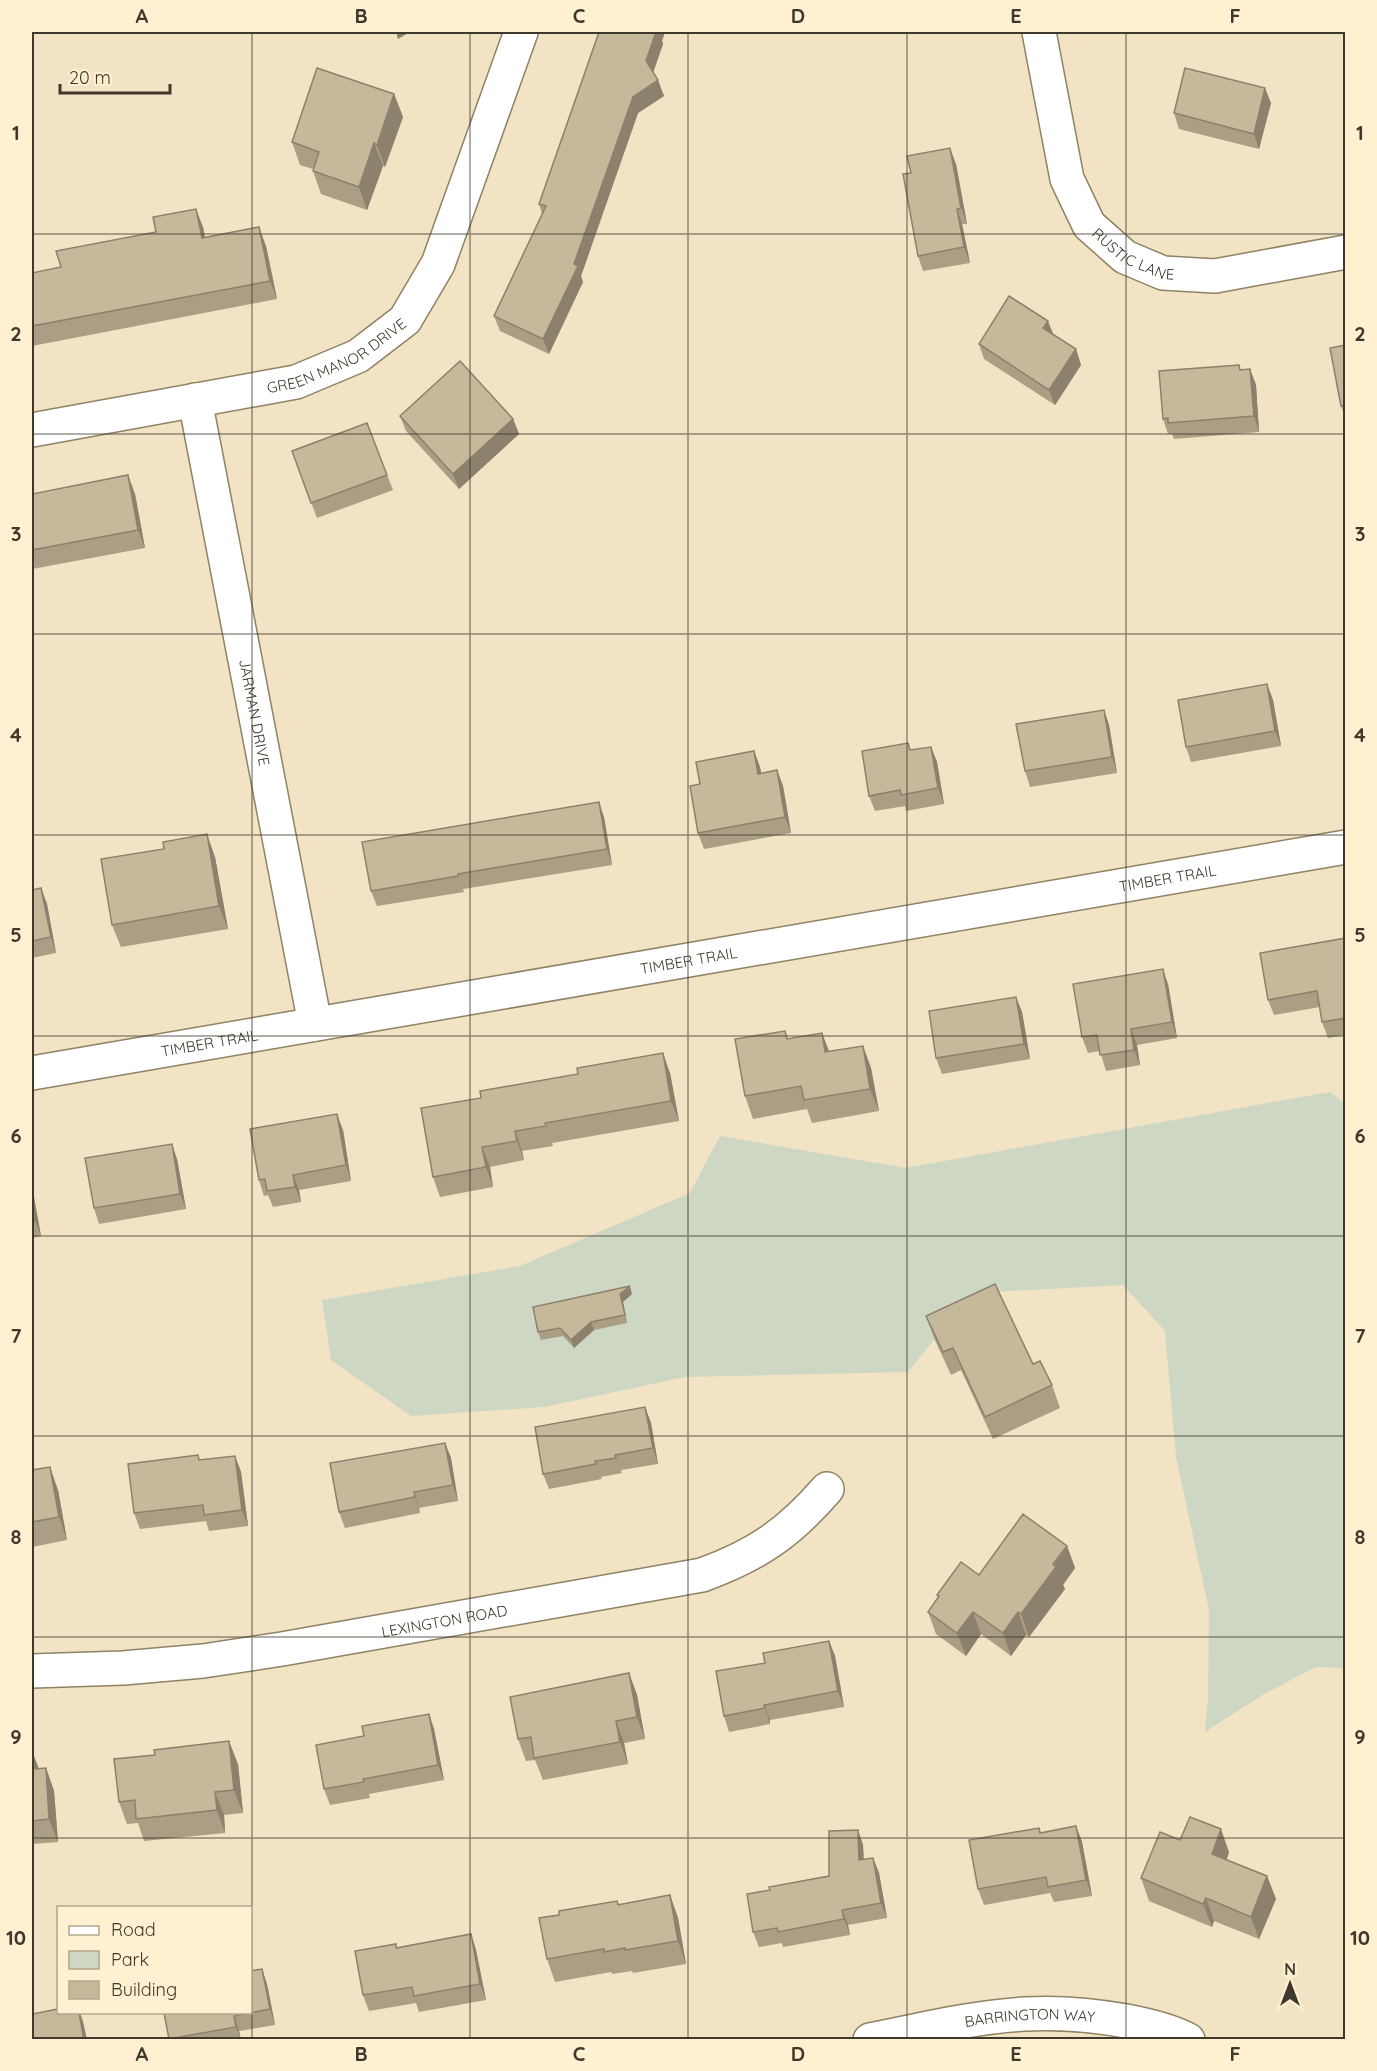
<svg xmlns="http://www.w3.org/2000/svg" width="1377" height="2071" font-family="Quicksand,sans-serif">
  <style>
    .green { fill: #ced7c4 }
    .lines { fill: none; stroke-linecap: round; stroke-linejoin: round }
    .minor-casing { stroke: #8f8265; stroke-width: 36 }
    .minor { stroke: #fff; stroke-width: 33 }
    .wall { fill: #aa9e84 }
    .shaded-wall { fill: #8b816c }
    .building { fill: #c6b89a; stroke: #8b816c; stroke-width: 1.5 }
    .grid { fill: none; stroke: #3e392c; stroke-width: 1.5; stroke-opacity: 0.55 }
    .labels { text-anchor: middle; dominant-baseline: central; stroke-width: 4.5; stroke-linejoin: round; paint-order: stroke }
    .street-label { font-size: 15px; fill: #3e392c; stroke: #fef0d0 }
    .neatline { fill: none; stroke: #3e392c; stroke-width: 2 }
    .grid-label { font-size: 20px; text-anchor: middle; font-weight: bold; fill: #3e392c }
  </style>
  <rect width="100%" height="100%" fill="#f1e3c3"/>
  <!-- green -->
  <path class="green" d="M1330 1092 1346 1104 1345 1668 1316 1667 1264 1694 1205 1732 1208 1698 1209 1610 1176 1457 1165 1331 1123 1285 972 1293 908 1372 685 1377 544 1407 411 1416 331 1360 322 1300 520 1266 690 1193 720 1136 905 1168Z"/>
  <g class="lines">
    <!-- minor casing -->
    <g class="minor-casing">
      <g id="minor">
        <path id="s1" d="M1039 32 1067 179 1089 225 1125 257 1163 273 1215 276 1346 252"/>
        <path id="s2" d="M195 400 315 1024"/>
        <path id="s3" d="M32 430 296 382 358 356 405 320 438 264 521 32"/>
        <path id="s4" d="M32 1073 1346 847"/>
        <path id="s5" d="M32 1671 123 1668 203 1661 282 1649 702 1575C757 1555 789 1533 827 1489"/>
        <path id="s6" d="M870 2040C921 2030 973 2017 1025 2014 1059 2012 1093 2015 1126 2021 1147 2025 1170 2030 1188 2040"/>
      </g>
    </g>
    <!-- minor -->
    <use href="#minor" class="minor"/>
  </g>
  <!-- wall -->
  <g class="wall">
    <path d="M599 32H665L662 41 663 44 653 72 664 96 638 113 581 276 583 282 549 354 500 331 494 316 542 214 539 204Z"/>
    <path d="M394 94 403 117 385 167 383 166 367 210 321 194 313 171V169L300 165 292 142Z"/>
    <path d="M1271 103 1259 149 1179 129 1174 113Z"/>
    <path d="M956 164 967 224H962L970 263 923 271 918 256Z"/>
    <path d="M203 227 205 238 266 246 277 299 32 346V273L61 267Z"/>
    <path d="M1053 334 1076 349 1081 365 1055 405 984 359 979 344Z"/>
    <path d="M1346 345V419L1341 406Z"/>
    <path d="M1250 369 1256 385 1259 432 1174 439 1172 434H1168L1163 419 1241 370Z"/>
    <path d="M400 416 513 419 519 434 459 489 406 431Z"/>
    <path d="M367 423 393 490 317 518 292 451Z"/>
    <path d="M32 494H135L145 548 32 569Z"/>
    <path d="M1267 684 1273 700 1281 746 1191 762 1186 747Z"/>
    <path d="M1104 710 1109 725 1117 773 1030 787 1025 771Z"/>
    <path d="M908 743 911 750 931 747 937 762 944 804 906 811 905 806 875 811 869 796Z"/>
    <path d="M754 751 760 767 761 773 777 770 783 786 791 833 704 849 698 833 700 784Z"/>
    <path d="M604 817 612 865 463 889 464 892 377 906 371 891Z"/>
    <path d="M215 857 228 929 121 947 112 925Z"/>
    <path d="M41 888 47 904 56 953 32 958V890Z"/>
    <path d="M1346 938V1035L1328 1038 1322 1022 1320 1007 1274 1015 1268 1000Z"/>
    <path d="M1168 984 1177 1038 1137 1045 1140 1065 1106 1071 1100 1051 1088 1053 1082 1037Z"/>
    <path d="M1016 997 1022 1012 1030 1059 942 1074 936 1058Z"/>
    <path d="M785 1031 788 1039 829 1052 863 1046 871 1068 879 1111 812 1123 807 1109 753 1119 745 1096Z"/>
    <path d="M670 1073 679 1121 552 1143 553 1146 522 1151 524 1160 490 1167 493 1187 440 1197 433 1177 421 1108Z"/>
    <path d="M343 1130 351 1181 299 1190 301 1202 273 1207 268 1195 264 1196 259 1180Z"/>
    <path d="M177 1159 186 1209 99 1224 94 1208Z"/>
    <path d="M32 1185 41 1236 32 1238Z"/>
    <path d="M632 1294 623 1302 627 1323 594 1330 574 1348 563 1336 541 1340 538 1332Z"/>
    <path d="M926 1316 1033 1364 1052 1385 1060 1408 993 1439 961 1370 951 1375 934 1338Z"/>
    <path d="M645 1407 651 1423 658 1464 621 1470 622 1473 601 1477 602 1479 549 1489 543 1474Z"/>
    <path d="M445 1443 451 1458 458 1501 419 1508 420 1513 345 1528 339 1512Z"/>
    <path d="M235 1456 241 1472 248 1526 209 1531 206 1521 140 1529 134 1513 200 1460Z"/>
    <path d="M32 1470 58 1490 67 1540 32 1547Z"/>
    <path d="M1067 1546 1075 1568 1063 1585 1065 1589 1029 1637 1026 1635 1011 1656 981 1634 966 1656 936 1634 928 1612 938 1597 937 1595 979 1575Z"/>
    <path d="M829 1641 835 1656 844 1707 770 1720V1724L729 1732 724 1716 765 1663Z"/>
    <path d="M629 1673 637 1695 645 1739 624 1743 628 1764 543 1780 535 1760 526 1761 518 1739Z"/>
    <path d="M429 1714 434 1729 444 1780 369 1794 370 1798 330 1805 324 1789 364 1736Z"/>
    <path d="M32 1754H33L39 1769 46 1768 54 1791 58 1842 32 1844Z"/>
    <path d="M238 1764 243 1813 224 1815 225 1833 144 1841 138 1823 127 1824 119 1802Z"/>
    <path d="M1076 1826 1082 1842 1092 1896 1054 1902 1050 1893 984 1905 978 1889 1039 1828 1041 1833Z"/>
    <path d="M858 1830 863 1845 864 1860 873 1858 879 1873 887 1918 848 1925 850 1935 783 1947 782 1943 759 1947 753 1932 770 1890 829 1876Z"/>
    <path d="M1180 1840 1229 1852 1227 1860 1267 1876 1276 1899 1259 1939 1214 1921 1212 1927 1149 1901 1141 1878Z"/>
    <path d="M670 1895 678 1918 686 1964 633 1973 632 1971 612 1974 611 1972 555 1982 547 1959 559 1915 617 1901 619 1904Z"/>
    <path d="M471 1934 476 1950 486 2000 419 2012 416 2003 369 2011 363 1995 397 1948Z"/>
    <path d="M262 1969 267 1984 275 2025 239 2031 241 2040H169Z"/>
  </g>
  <!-- shaded-wall -->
  <g class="shaded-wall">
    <path d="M396 32H410L398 39Z"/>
    <path d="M656 32H665L662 41 663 44 652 76 646 61Z"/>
    <path d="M658 80 664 96 638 113 581 276 583 282 549 354 543 339 574 264 633 97Z"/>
    <path d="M1265 88 1271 103 1259 149 1254 134Z"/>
    <path d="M394 94 403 117 385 167 377 145Z"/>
    <path d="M374 143 383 166 367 210 359 187Z"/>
    <path d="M950 148 956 164 967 224 961 208Z"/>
    <path d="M196 209 203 227 209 257 202 238Z"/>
    <path d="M957 209 962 224 970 263 964 247Z"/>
    <path d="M259 227 266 246 277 299 270 281Z"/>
    <path d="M1048 321 1054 336 1043 328Z"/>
    <path d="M1076 349 1081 365 1055 405 1049 390Z"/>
    <path d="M1250 369 1256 385 1259 432 1254 416Z"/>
    <path d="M513 419 519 434 459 489 453 474Z"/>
    <path d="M128 475 135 494 145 548 138 530Z"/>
    <path d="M1267 684 1273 700 1281 746 1275 731Z"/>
    <path d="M1104 710 1109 725 1117 773 1112 757Z"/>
    <path d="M931 747 937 762 944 804 938 788Z"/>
    <path d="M754 751 760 767 764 789 758 774Z"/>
    <path d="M777 770 783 786 791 833 785 817Z"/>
    <path d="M599 802 604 817 612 865 607 849Z"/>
    <path d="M207 834 215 857 228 929 219 906Z"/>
    <path d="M41 888 47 904 56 953 51 937Z"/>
    <path d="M1163 969 1168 984 1177 1038 1172 1022Z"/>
    <path d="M1016 997 1022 1012 1030 1059 1024 1044Z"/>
    <path d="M1131 1029 1137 1045 1140 1065 1134 1050Z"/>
    <path d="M822 1033 831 1056 825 1052Z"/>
    <path d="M863 1046 871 1068 879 1111 870 1089Z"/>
    <path d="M663 1053 670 1073 679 1121 671 1101Z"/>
    <path d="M337 1114 343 1130 351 1181 346 1165Z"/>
    <path d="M515 1131 522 1151 524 1160 517 1141Z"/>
    <path d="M172 1144 177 1159 186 1209 180 1194Z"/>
    <path d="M482 1147 490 1167 493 1187 486 1167Z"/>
    <path d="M293 1175 299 1190 301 1202 295 1187Z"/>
    <path d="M32 1185V1187L41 1236 35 1221 32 1200Z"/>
    <path d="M630 1286 632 1294 623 1302 627 1323 625 1315 620 1294Z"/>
    <path d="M591 1322 594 1330 574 1348 571 1340Z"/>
    <path d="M645 1407 651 1423 658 1464 653 1448Z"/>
    <path d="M445 1443 451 1458 458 1501 453 1485Z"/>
    <path d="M235 1456 241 1472 248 1526 242 1510Z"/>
    <path d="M50 1467 58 1490 67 1540 59 1517Z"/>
    <path d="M414 1492 419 1508 420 1513 415 1497Z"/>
    <path d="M1067 1546 1075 1568 1063 1585 1065 1589 1029 1637 1021 1614Z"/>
    <path d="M973 1612 981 1634 966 1656 957 1633Z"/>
    <path d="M1018 1612 1026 1635 1011 1656 1003 1633Z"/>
    <path d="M829 1641 835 1656 844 1707 838 1691Z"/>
    <path d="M629 1673 637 1695 645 1739 637 1717Z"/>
    <path d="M764 1705 770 1720V1724L765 1708Z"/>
    <path d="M429 1714 434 1729 444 1780 438 1765Z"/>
    <path d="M616 1721 624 1743 628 1764 620 1742Z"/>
    <path d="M229 1741 238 1764 243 1813 234 1790Z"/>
    <path d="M33 1754 42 1777 35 1769Z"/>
    <path d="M46 1768 54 1791 58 1842 49 1819Z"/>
    <path d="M215 1792 224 1815 225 1833 217 1810Z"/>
    <path d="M1076 1826 1082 1842 1092 1896 1086 1880Z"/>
    <path d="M1221 1829 1229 1852 1220 1876 1212 1854Z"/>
    <path d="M858 1830 863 1845 864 1876 859 1860Z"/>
    <path d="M873 1858 879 1873 887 1918 881 1903Z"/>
    <path d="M1267 1876 1276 1899 1259 1939 1251 1917Z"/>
    <path d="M670 1895 678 1918 686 1964 678 1941Z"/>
    <path d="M1206 1898 1214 1921 1212 1927 1203 1904Z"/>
    <path d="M842 1910 848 1925 850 1935 844 1919Z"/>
    <path d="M471 1934 476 1950 486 2000 480 1984Z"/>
    <path d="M262 1969 267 1984 275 2025 270 2009Z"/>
    <path d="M79 2013H80L83 2021 87 2040H84Z"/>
    <path d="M234 2016 239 2031 241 2040 236 2027Z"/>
  </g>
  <!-- building -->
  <g class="building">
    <path d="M599 32H656L646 61 658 80 633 97 574 264 578 266 543 339 494 316 546 206 539 204Z"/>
    <path d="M317 68 394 94 377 145 374 143 359 187 313 171 319 152 292 142Z"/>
    <path d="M1185 68 1265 88 1254 134 1174 113Z"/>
    <path d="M950 148 961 208 957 209 964 247 918 256 903 174 911 173 907 156Z"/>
    <path d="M196 209 202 238 259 227 270 281 32 326V273L61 267 56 251 156 232 153 217Z"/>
    <path d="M1009 296 1048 321 1043 328 1076 349 1049 390 979 344Z"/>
    <path d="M1346 345V408L1345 405 1341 406 1330 348Z"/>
    <path d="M460 361 513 419 453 474 400 416Z"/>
    <path d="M1239 365 1240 370 1250 369 1254 416 1168 423V418L1163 419 1159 371Z"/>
    <path d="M367 423 387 475 311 503 292 451Z"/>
    <path d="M128 475 138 530 32 550V494Z"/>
    <path d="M1267 684 1275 731 1186 747 1178 700Z"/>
    <path d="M1104 710 1112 757 1025 771 1016 724Z"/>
    <path d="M908 743 910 750 931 747 938 788 901 795 900 790 869 796 862 751Z"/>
    <path d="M754 751 758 774 777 770 785 817 698 833 690 786 700 784 696 762Z"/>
    <path d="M599 802 607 849 458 874V876L371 891 362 842Z"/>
    <path d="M207 834 219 906 112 925 101 859 164 849 163 842Z"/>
    <path d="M41 888 51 937 32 941V890Z"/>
    <path d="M1346 938V1018L1322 1022 1317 991 1268 1000 1260 953Z"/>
    <path d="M1163 969 1172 1022 1131 1029 1134 1050 1100 1055 1097 1035 1082 1037 1073 984Z"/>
    <path d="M1016 997 1024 1044 936 1058 929 1011Z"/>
    <path d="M785 1031 787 1039 822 1033 825 1052 863 1046 870 1089 804 1100 801 1086 745 1096 735 1039Z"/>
    <path d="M663 1053 671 1101 545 1123 546 1126 515 1131 517 1141 482 1147 486 1167 433 1177 421 1108 481 1098 480 1091 578 1074 577 1068Z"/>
    <path d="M337 1114 346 1165 293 1175 295 1187 267 1191 265 1179 259 1180 250 1129Z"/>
    <path d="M172 1144 180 1194 94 1208 85 1158Z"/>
    <path d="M32 1200 35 1221H32Z"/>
    <path d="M995 1284 1033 1364 1040 1361 1052 1385 985 1417 953 1348 943 1352 926 1316Z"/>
    <path d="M630 1286 620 1294 625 1315 591 1322 571 1340 560 1328 538 1332 533 1307Z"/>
    <path d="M645 1407 653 1448 615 1455 616 1458 595 1461 596 1464 543 1474 535 1427Z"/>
    <path d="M445 1443 453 1485 414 1492 415 1497 339 1512 330 1463Z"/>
    <path d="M198 1455 199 1460 235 1456 242 1510 204 1515 203 1505 134 1513 128 1464Z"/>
    <path d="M50 1467 59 1517 32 1522V1470Z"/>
    <path d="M1023 1514 1067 1546 1053 1564 1056 1567 1021 1614 1018 1612 1003 1633 973 1612 957 1633 928 1612 939 1596 937 1595 961 1562 979 1575Z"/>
    <path d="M829 1641 838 1691 764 1705 765 1708 724 1716 716 1671 765 1663 763 1653Z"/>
    <path d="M629 1673 637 1717 616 1721 620 1742 534 1758 531 1737 518 1739 510 1697Z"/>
    <path d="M429 1714 438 1765 363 1779 364 1782 324 1789 316 1745 364 1736 362 1726Z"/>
    <path d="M229 1741 234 1790 215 1792 217 1810 136 1819 135 1800 119 1802 114 1759 155 1755 154 1750Z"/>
    <path d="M32 1754H33L35 1769 46 1768 49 1819 32 1821Z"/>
    <path d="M1190 1817 1221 1829 1212 1854 1267 1876 1251 1917 1206 1898 1203 1904 1141 1878 1160 1832 1180 1840Z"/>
    <path d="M1076 1826 1086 1880 1048 1887 1046 1877 978 1889 969 1840 1039 1828 1040 1833Z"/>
    <path d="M858 1830 859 1860 873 1858 881 1903 842 1910 844 1919 778 1932 777 1928 753 1932 747 1894 770 1890 769 1887 829 1876V1831Z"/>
    <path d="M670 1895 678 1941 625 1950V1948L604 1952V1949L547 1959 539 1918 559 1915V1911L617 1901 618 1905Z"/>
    <path d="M471 1934 480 1984 414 1996 412 1987 363 1995 355 1951 396 1944V1948Z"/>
    <path d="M262 1969 270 2009 234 2016 236 2027 169 2039 164 2013H250V1971Z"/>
    <path d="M58 2009V2013H79L84 2040H32V2014Z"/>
  </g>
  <!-- grid -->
  <path class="grid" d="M252 32V2040M470 32V2040M688 32V2040M907 32V2040M1126 32V2040M32 234H1346M32 434H1346M32 634H1346M32 835H1346M32 1036H1346M32 1236H1346M32 1436H1346M32 1637H1346M32 1838H1346"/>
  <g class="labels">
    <!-- street labels -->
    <g class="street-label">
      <text stroke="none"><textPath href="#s1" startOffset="255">RUSTIC LANE</textPath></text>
      <text stroke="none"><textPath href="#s3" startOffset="316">GREEN MANOR DRIVE</textPath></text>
      <text stroke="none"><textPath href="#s2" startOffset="318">JARMAN DRIVE</textPath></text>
      <text stroke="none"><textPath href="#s4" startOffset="1152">TIMBER TRAIL</textPath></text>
      <text stroke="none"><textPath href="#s4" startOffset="666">TIMBER TRAIL</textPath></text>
      <text stroke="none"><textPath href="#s4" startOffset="180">TIMBER TRAIL</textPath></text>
      <text stroke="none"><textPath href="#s5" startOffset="416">LEXINGTON ROAD</textPath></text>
      <text stroke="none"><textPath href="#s6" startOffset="162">BARRINGTON WAY</textPath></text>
    </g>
  </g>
  <!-- border -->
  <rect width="1377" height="2071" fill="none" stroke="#fef0d0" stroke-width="66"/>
  <!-- legend -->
  <rect x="57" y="1906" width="195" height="108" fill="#fef0d0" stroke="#b1a78e" stroke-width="1.5"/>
  <rect x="69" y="1926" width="30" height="9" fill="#ffffff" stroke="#b1a78e" stroke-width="1.5"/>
  <text x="111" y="1936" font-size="18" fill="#3e392c">Road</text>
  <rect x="69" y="1951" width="30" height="18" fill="#ced7c4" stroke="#b1a78e" stroke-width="1.5"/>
  <text x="111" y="1966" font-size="18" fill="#3e392c">Park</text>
  <rect x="69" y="1981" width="30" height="18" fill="#c6b89a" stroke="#b1a78e" stroke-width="1.5"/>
  <text x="111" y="1996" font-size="18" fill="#3e392c">Building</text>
  <!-- north arrow -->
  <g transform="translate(1290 1984)" stroke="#fef0d0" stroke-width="4.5" paint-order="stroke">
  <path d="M0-4.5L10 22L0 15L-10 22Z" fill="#3e392c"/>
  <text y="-9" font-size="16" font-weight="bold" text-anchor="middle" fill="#3e392c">N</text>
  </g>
  <!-- scale -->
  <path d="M60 84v9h110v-9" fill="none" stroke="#3e392c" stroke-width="3"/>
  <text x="69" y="84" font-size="18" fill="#3e392c" stroke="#fef0d0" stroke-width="4.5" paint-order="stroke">20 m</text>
  <rect x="33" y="33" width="1311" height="2005" class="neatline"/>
  <g class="grid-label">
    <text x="142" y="23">A</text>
    <text x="361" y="23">B</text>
    <text x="579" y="23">C</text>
    <text x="798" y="23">D</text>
    <text x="1016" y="23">E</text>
    <text x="1235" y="23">F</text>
    <text x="16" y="140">1</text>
    <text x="1360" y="140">1</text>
    <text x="16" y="341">2</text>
    <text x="1360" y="341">2</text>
    <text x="16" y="541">3</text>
    <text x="1360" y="541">3</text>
    <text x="16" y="742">4</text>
    <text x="1360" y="742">4</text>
    <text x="16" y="942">5</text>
    <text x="1360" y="942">5</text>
    <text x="16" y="1143">6</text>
    <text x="1360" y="1143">6</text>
    <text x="16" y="1343">7</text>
    <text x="1360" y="1343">7</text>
    <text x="16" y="1544">8</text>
    <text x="1360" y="1544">8</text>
    <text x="16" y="1744">9</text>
    <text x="1360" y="1744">9</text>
    <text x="16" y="1945">10</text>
    <text x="1360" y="1945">10</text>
    <text x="142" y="2061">A</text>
    <text x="361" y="2061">B</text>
    <text x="579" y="2061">C</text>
    <text x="798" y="2061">D</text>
    <text x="1016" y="2061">E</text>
    <text x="1235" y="2061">F</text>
  </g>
</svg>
